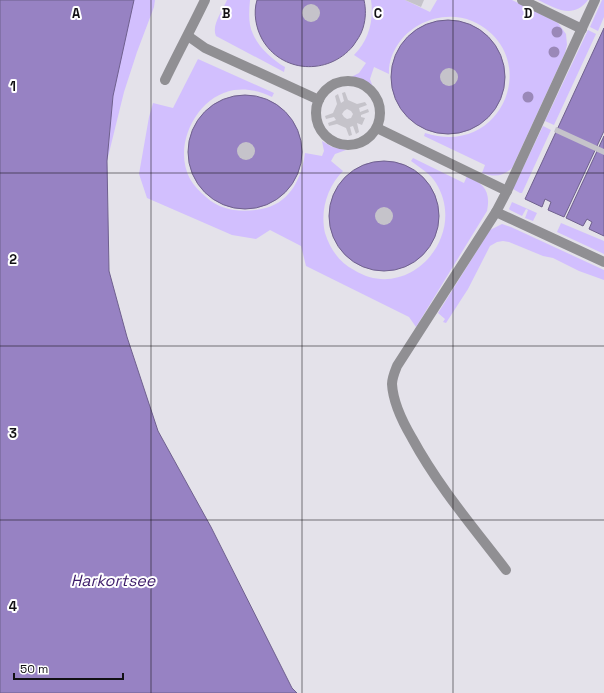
<svg xmlns="http://www.w3.org/2000/svg" width="604" height="693" font-family="'Space Grotesk',sans-serif">
  <style>
    .green { fill: #d2bffe }
    .water { fill: #9782c3; stroke: #6f608e }
    .building { fill: #c5c3ca; fill-rule: evenodd }
    .lines { fill: none; stroke-linecap: round; stroke-linejoin: round }
    .minor { stroke: #908f93; stroke-width: 10 }
    .tree { fill: #9a88b8 }
    .grid { fill: none; stroke: #121114; stroke-width: 1; stroke-opacity: 0.55 }
    .labels { text-anchor: middle; dominant-baseline: central; stroke-width: 4; stroke-linejoin: round; paint-order: stroke }
    .water-label { font-size: 16px; font-style: italic; fill: #3d1c6a; stroke: #fff }
    .grid-label { font-size: 13px; text-anchor: middle; font-weight: bold; fill: #121114; stroke: #fff; stroke-width: 4; stroke-linejoin: round; paint-order: stroke }
  </style>
  <rect width="100%" height="100%" fill="#e4e2ea"/>
  <!-- green -->
  <g class="green">
    <path d="M88 0H155L154 7 137 52 124 92 107 161 113 93Z"/>
    <path d="M227 0H250C249 11 248 24 253 34 259 48 273 60 285 67L284 72 216 36C211 25 223 10 227 0Z"/>
    <path d="M371 0H405L430 12 437 0H512L558 23 566 34 567 45 565 53 512 168C503 177 494 177 482 173L485 165 424 136 425 133C504 159 544 53 472 21 455 14 435 16 419 25 402 34 388 54 389 74L374 67 370 79 374 90 367 83 349 78 359 73 366 63 354 55C369 40 374 20 371 0Z"/>
    <path d="M538 0H588C573 20 555 8 538 0Z"/>
    <path d="M602 0H604V17L598 31 590 27Z"/>
    <path d="M588 30 596 34 554 125 545 121Z"/>
    <path d="M198 59 274 93 272 97C260 91 247 88 234 90 197 96 172 145 190 179 194 186 200 192 206 197 222 212 245 213 266 208 291 201 302 177 305 153L322 156 324 151 322 141 332 147 346 150 335 154 331 161 343 171C327 187 320 211 325 233 330 249 339 262 354 270 408 304 469 236 436 183 430 173 420 168 411 161L413 158 464 183 467 176C484 184 491 191 487 211L416 327 409 317 306 266 301 246 270 230 256 239 232 235 147 198 139 174 149 117 153 103 173 108Z"/>
    <path d="M543 126 551 130 522 193H520L513 189Z"/>
    <path d="M512 202 537 213 533 221 525 218 528 210 526 209 522 216 510 210 509 209Z"/>
    <path d="M561 223 604 241V254L557 232Z"/>
    <path d="M502 224 511 227 604 270V280L579 271 553 258 543 256 509 242 503 241 497 242 490 246 468 289 446 323 443 322 445 319 438 313 490 230Z"/>
  </g>
  <!-- water -->
  <g class="water">
    <path d="M0 0H134L113 96 107 161 109 271 127 337 158 431 211 527 292 688 297 693H0Z"/>
    <path d="M257 0H364C366 9 366 18 363 28 361 35 357 40 353 46 328 76 281 73 262 39 256 28 253 13 257 0Z"/>
    <circle cx="448" cy="77" r="57"/>
    <path d="M604 28V131L564 217 548 210 551 202 545 199 542 207 525 199Z"/>
    <circle cx="245" cy="152" r="57"/>
    <path d="M604 136V236L589 229 592 222 587 219 583 226 566 218Z"/>
    <circle cx="384" cy="216" r="55"/>
  </g>
  <!-- building -->
  <g class="building">
    <path d="M405 0H424L421 7Z"/>
    <circle cx="311" cy="13" r="9"/>
    <circle cx="449" cy="77" r="9"/>
    <path d="M345 92 348 100 357 104 365 102 367 105 359 108 360 112 368 109 369 112 361 115V117L365 118 362 125 357 123 359 132 356 134 353 126 350 127 352 135 349 136 346 128 337 124 329 126 328 123 336 120 334 117 326 119 325 116 333 113 337 104 335 96 338 94 341 103 344 101 342 93ZM347 109 351 111 353 114 351 118 347 119 344 117 342 114 344 111Z"/>
    <path d="M556 127 604 149V155L554 132Z"/>
    <circle cx="246" cy="151" r="9"/>
    <circle cx="384" cy="216" r="9"/>
  </g>
  <g class="lines">
    <!-- minor -->
    <g class="minor">
      <path d="M522 0 582 29"/>
      <path d="M188 36 205 48 319 100"/>
      <path d="M165 80C178 53 192 27 205 0"/>
      <circle cx="348" cy="113" r="32"/>
      <path d="M377 128 507 191"/>
      <path d="M496 212 604 262"/>
      <path d="M506 570C473 527 438 486 412 438 402 421 393 403 392 384 392 378 395 371 397 366L496 212 507 191 595 0"/>
    </g>
  </g>
  <!-- trees -->
  <g class="tree">
    <circle cx="557" cy="32" r="5.5"/>
    <circle cx="554" cy="52" r="5.5"/>
    <circle cx="528" cy="97" r="5.5"/>
  </g>
  <!-- grid -->
  <path class="grid" d="M151 0V693M302 0V693M453 0V693M0 173H604M0 346H604M0 520H604"/>
  <g class="labels">
    <!-- water labels -->
    <g class="water-label">
      <text x="113" y="580">Harkortsee</text>
    </g>
  </g>
  <g class="grid-label">
    <text x="76" y="18">A</text>
    <text x="226" y="18">B</text>
    <text x="378" y="18">C</text>
    <text x="528" y="18">D</text>
    <text x="13" y="91">1</text>
    <text x="13" y="264">2</text>
    <text x="13" y="438">3</text>
    <text x="13" y="611">4</text>
  </g>
  <!-- scale -->
  <path d="M14 673v6h109v-6" fill="none" stroke="#121114" stroke-width="2"/>
  <text x="20" y="673" font-size="12" fill="#121114" stroke="#ffffff" stroke-width="3" paint-order="stroke">50 m</text>
</svg>
